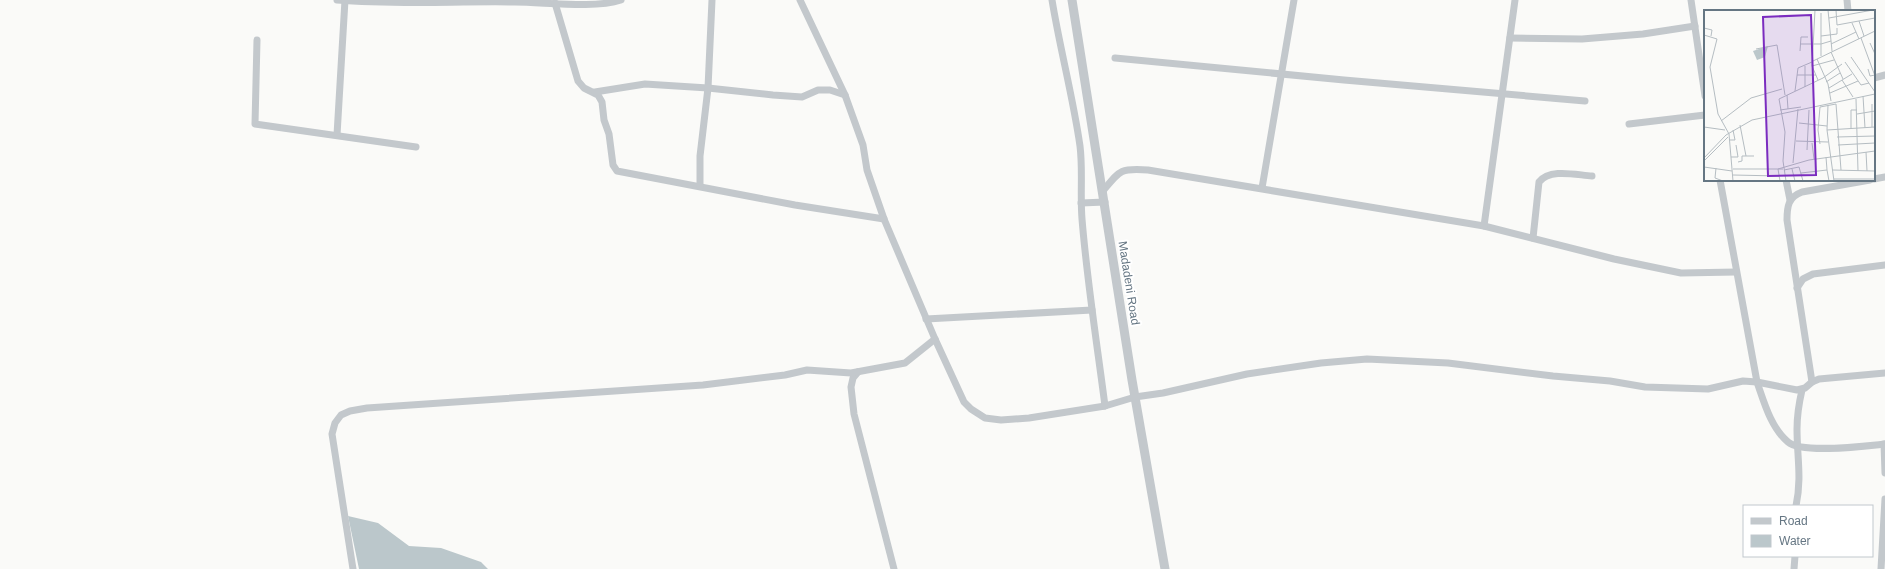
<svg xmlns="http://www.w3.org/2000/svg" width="1885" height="569" font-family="Arial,sans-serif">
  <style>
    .water { fill: #bbc7cb }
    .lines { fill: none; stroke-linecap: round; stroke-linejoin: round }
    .minor { stroke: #c3c8cc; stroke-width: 7 }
    .tertiary { stroke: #c3c8cc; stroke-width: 9 }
    .labels { text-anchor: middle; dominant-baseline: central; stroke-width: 4; stroke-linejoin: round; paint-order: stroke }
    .street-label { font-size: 12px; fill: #657683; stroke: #fff }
    .inset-road { fill: none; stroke: #b5bdc2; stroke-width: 1 }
    .view { fill: #7b2cbf; fill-opacity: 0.15; stroke: #7b2cbf; stroke-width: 2 }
    .inset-edge { fill: none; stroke: #657683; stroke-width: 2 }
  </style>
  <rect width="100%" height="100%" fill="#fafaf8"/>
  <!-- water -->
  <path class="water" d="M348 516 378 523 409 546 441 548 481 562 488 569H359Z"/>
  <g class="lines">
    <!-- minor -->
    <g class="minor">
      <path d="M337 0C396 5 456 1 515 2 545 2 594 9 621 0"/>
      <path d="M800 0 845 95 863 145 867 170 884 219 935 339 964 402 971 409 985 418 1001 420 1029 418 1105 406 1135 397 1163 393 1247 374 1321 363 1367 359 1448 363 1553 376 1610 381 1645 387 1708 389 1743 381 1757 382 1797 390 1805 388 1812 382 1819 379 1885 373"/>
      <path d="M1052 0C1060 49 1073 97 1080 146 1083 170 1080 194 1082 219 1087 281 1097 344 1105 406"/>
      <path d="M1691 0 1705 96"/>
      <path d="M1847 0 1848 11"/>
      <path d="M555 3 578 81 584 88 598 95 602 102 604 120 609 134 613 165 617 171 795 205 884 219"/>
      <path d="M1510 38 1582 39 1643 34 1695 26"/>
      <path d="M257 40 255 124 416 147"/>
      <path d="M1115 58 1344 80 1585 101"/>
      <path d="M1874 78 1885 75"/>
      <path d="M595 92 645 84 708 88 773 95 802 97 818 90H830L845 95"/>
      <path d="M1629 124 1705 115"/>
      <path d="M337 135 345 0"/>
      <path d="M1874 179 1885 177"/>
      <path d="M1720 180 1757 382C1764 402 1771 428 1788 442 1802 454 1865 446 1885 444"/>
      <path d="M1786 180 1790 200"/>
      <path d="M700 186V156L708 88 712 0"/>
      <path d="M1262 188 1294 0"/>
      <path d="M1103 191C1120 170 1120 168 1148 170L1484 226 1614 259 1681 273 1736 272"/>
      <path d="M1081 203 1105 202"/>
      <path d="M1484 226 1515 0"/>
      <path d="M1533 238 1539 182C1550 168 1576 175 1592 176"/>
      <path d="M1797 288 1803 279 1813 274 1885 265"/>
      <path d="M926 319 1092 310"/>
      <path d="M858 372 853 378 851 387 854 414 894 569"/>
      <path d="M1812 382 1787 220C1787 207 1788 197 1802 192L1870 180"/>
      <path d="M1884 444 1885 473"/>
      <path d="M1796 506C1802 478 1797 457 1797 429 1797 416 1799 403 1802 390"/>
      <path d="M353 569 332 434 335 423 341 415 350 411 367 408 703 385 785 375 807 370 851 373 905 363 935 339"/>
      <path d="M1794 569 1795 556"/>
      <path d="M1881 569 1885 499"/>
    </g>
    <!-- tertiary -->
    <path class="tertiary" d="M1072 0 1132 380 1165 569"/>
  </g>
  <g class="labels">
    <!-- street labels -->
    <g class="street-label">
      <text transform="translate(1129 283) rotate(81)">Madadeni Road</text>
    </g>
  </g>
  <!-- overview -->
  <g transform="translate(1704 10)">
    <rect width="171" height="171" fill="#fafaf8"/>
    <path d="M64 36 61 47 53 50 49 41Z" fill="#bbc7cb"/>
    <path class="inset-road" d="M111 0 108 56 114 70M124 0 128 41M132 0 133 15 171 8M125 8 169 0M155 11 160 26M148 13 155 29M0 18 8 20 7 26M0 25 13 29 6 57 14 104 25 124 29 171M117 26 133 24V18M157 28 171 66M166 33 171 44M96 34H117L127 31M127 34 152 22M52 39 73 35 81 85M96 41 97 27H104M127 42 139 69M117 46V3M147 47 171 82M113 49 124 74 127 91M109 51 171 21M141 52 157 75 165 73M101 56V77M108 56 130 50M164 59 166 66 171 65M93 65H112M138 70 149 87M122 72 136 63M125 78 148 64M91 81 94 58 108 52M126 83 154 71M83 85 84 99M159 86 161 118M152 89 154 161M168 94V117M124 95 123 120 130 171M76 100 97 97M153 104 171 101M17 111 47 88 78 79M95 113 123 116M36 115 42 146M0 117 21 120M147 119V100H153M123 120 171 117M133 127 171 126M25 130H31L29 120M92 131 124 132M108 133 110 149M116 134 114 120 116 97 132 94 137 160M134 135 171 133M103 140 105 100M162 142 163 161M27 147H34L32 135M122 147 123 160M0 148 22 125 48 110 171 84M0 151 24 127M34 152 38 151V146H50M89 153 94 99M0 157 28 161M12 158 11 168 19 171M29 159H79M74 159 105 150 171 141M74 159 76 171M88 159 91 171M80 160 95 157 99 171M128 160 171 161M97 163 123 160 125 171M29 165 75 166M130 169H171M82 171 79 151 81 122 75 89 119 68 138 54"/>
    <path class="view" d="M107 5 112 165 64 166 59 7Z"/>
    <rect width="171" height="171" class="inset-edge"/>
  </g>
  <!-- legend -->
  <rect x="1743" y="505" width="130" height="52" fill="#ffffff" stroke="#c1c8cd"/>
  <rect x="1751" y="518" width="20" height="6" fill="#c3c8cc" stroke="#c1c8cd"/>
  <text x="1779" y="525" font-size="12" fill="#657683">Road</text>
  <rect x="1751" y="535" width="20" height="12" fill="#bbc7cb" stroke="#c1c8cd"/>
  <text x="1779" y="545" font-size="12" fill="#657683">Water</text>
</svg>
